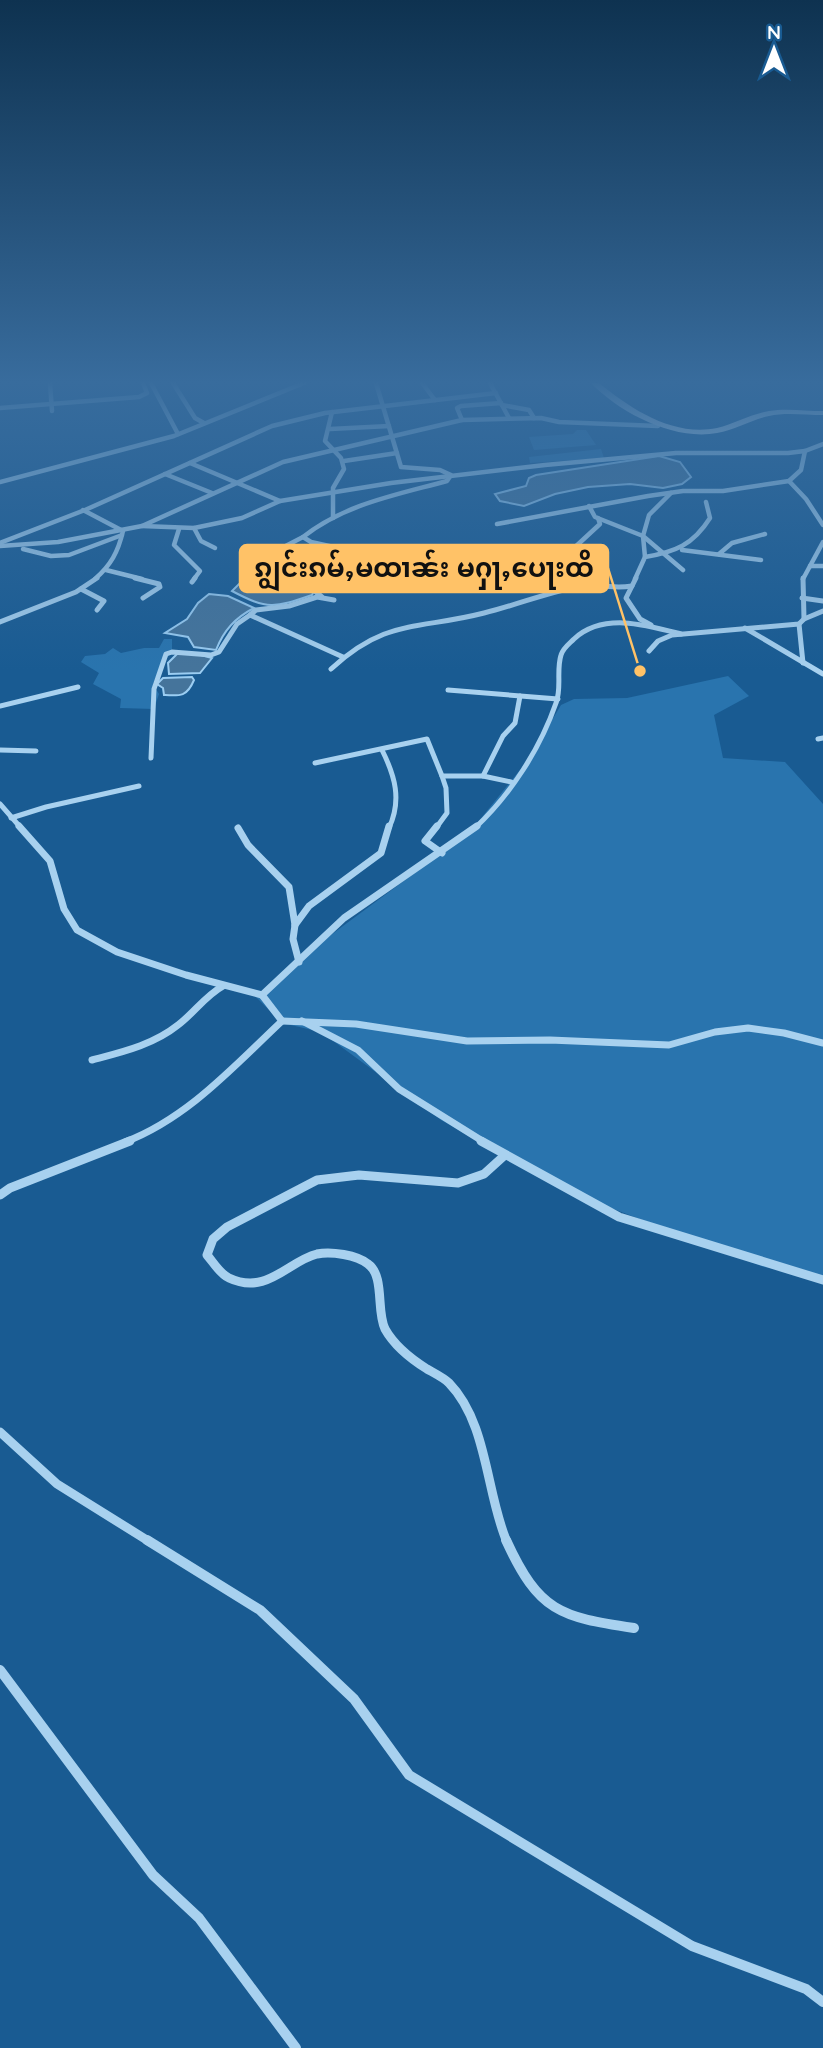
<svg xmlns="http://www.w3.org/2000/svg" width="823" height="2048" font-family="Quicksand,'Noto Sans Myanmar',sans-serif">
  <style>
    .green { fill: #2974ae }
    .water { fill: #45749b; stroke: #9bcdf2; stroke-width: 2 }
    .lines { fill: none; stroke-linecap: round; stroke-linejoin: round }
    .street-far4 { stroke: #a8d1ef; stroke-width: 4.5 }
    .street-far3 { stroke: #a8d1ef; stroke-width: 5 }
    .street-far2 { stroke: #a8d1ef; stroke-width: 7 }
    .street-far1 { stroke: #a8d1ef; stroke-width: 9 }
    .street { stroke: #a8d1ef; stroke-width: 10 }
    .secondary { fill: #d6eafb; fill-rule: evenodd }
    .leader { fill: none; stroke: #ffc267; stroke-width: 2.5 }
    .callout-dot { fill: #ffc267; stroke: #195b92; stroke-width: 2.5 }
    .callout { fill: #ffc267; stroke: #ffc267; stroke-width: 2.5 }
    .callout-label { font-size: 26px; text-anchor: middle; font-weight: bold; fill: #111 }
  </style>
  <rect width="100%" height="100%" fill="#195b92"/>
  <!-- green -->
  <g class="green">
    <path d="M577 430H586L596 445 534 450 529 437 573 434Z"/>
    <path d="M601 449 604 458 530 463 529 457Z"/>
    <path d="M164 639H172V652L161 665 153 684 159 694 154 709 120 708 121 699 93 684 99 673 81 662 85 656 105 654 113 648 121 653 144 648H159Z"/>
    <path d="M728 676 749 696 714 715 723 758 785 762 823 804V1277L764 1267 567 1191 441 1120 321 1032 282 1023 256 997 293 963 470 832 528 760 561 705 574 699 627 698Z"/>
  </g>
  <!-- water -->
  <g class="water">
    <path d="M659 456 680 462 691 477 682 484 663 488 630 484 588 487 555 494 524 506 500 501 495 494 526 486 529 478 536 475Z"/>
    <path d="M274 569 283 570 314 591 312 595C274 608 268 610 232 591L243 580Z"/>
    <path d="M209 594 228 596 254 608C235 618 224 630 216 650L194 647 188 637 165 633 187 619 198 603Z"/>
    <path d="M177 654H197L212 658 200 673 169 674 168 663Z"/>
    <path d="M192 677 194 680C187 697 180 696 164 695L163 688 157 684 163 678Z"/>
  </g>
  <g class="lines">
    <!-- street-far4 -->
    <g class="street-far4">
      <path d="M50 383 52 411"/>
      <path d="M151 383 178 434"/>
      <path d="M173 383 195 418 204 423"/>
      <path d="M422 383 435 400"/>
      <path d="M490 383 509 418"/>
      <path d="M502 405 529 410 534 418"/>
      <path d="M0 408 139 397 147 393 143 383"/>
      <path d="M332 412 325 441 341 458 344 469 333 488V518"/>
      <path d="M462 420 457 408 461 406 501 403"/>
      <path d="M330 429 389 426"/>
      <path d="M805 451 801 470 789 481 806 499 823 525"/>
      <path d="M344 461 397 453"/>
      <path d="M190 463 280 501"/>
      <path d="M165 474 212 493"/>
      <path d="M0 482 174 436 304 383"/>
      <path d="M671 493 649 515 643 536 683 570"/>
      <path d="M589 506 595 517 643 536 645 557"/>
      <path d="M83 510 123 531C118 552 111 565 95 579"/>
      <path d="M497 524 648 496 683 491H723L789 481"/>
      <path d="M142 526 194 528 242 518 280 501 391 483 545 465 676 453H788L805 451 823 444"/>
      <path d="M194 528 201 541 215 548"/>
      <path d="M179 529 174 545 200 571 194 579"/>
      <path d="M0 543 85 510 272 426 325 413 496 393"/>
      <path d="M0 546 58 542 142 526 283 462 462 420 541 418 559 422 658 426"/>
      <path d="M23 549 51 556 69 555 122 535"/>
      <path d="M682 550 761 560"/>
      <path d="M352 551 311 542 303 537C345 504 396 495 447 481L451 475 440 470 401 467 376 383"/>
      <path d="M719 554 732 543 765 534"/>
      <path d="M810 566H823"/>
      <path d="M106 570 142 579"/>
      <path d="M476 571 522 579"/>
      <path d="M301 579 275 557 274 552 303 537"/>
      <path d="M583 579 575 575 574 548 600 524 598 518"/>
      <path d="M635 579 645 557C675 552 693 545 710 518L706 502"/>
      <path d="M803 579 823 542"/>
    </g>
    <!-- street-far3 -->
    <g class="street-far3">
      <path d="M135 578 159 584 160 587 143 598"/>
      <path d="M299 578 322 597"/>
      <path d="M512 578 564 587"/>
      <path d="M580 578C597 586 613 589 632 586L636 578"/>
      <path d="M192 582 195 578"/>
      <path d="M632 586 626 598 640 619 651 625"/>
      <path d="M81 589 104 601 97 610"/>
      <path d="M802 598 823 601"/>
      <path d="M334 600 317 597 289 606 256 610 250 615 343 657"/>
      <path d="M804 619 823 611"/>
      <path d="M0 622 76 592 97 578"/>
      <path d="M799 624 803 663"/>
      <path d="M745 628 823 674"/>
      <path d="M649 651 658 641 672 635 799 624 804 619 803 578"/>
      <path d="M331 669C386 618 418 630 484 613 521 604 555 589 593 584"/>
      <path d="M448 690 558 699"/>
      <path d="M0 706 78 687"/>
      <path d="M818 739 823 738"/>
      <path d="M0 750 36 751"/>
      <path d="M382 750C395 776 402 800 389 828"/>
      <path d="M151 758 154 689 166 654 172 652 211 655 219 652 237 624 250 615"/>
      <path d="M315 763 427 739 442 776H483L511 782"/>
      <path d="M483 776 503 736 515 723 520 696"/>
      <path d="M0 804 21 828"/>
      <path d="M11 818 46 807 139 786"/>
      <path d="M436 828 447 813 446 788 442 776"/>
      <path d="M475 828C511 794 540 749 556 703 562 688 556 671 561 655 563 648 569 644 574 639 603 612 647 625 681 634"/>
    </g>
    <!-- street-far2 -->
    <g class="street-far2">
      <path d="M19 826 50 861 64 909 77 930 117 952 186 975 262 995 282 1021C234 1066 188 1118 125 1142"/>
      <path d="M437 826 425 841 442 853"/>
      <path d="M238 828 248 845 289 887 295 925 293 939 299 962"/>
      <path d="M295 925 309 906 381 853 389 826"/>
      <path d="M262 995 344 918 477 826"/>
      <path d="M282 1021 356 1024 467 1041 550 1040 669 1045 715 1032 748 1028 784 1033 823 1043"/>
      <path d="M302 1021 358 1050 399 1089 484 1142"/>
      <path d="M92 1060C122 1052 153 1045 178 1025 194 1013 205 996 223 986"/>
    </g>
    <!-- street-far1 -->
    <g class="street-far1">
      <path d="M481 1141 619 1217 823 1280"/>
      <path d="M505 1155 484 1174 458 1183 359 1175 317 1180 227 1227 213 1239 207 1255C213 1262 220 1274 229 1278 267 1296 288 1261 317 1254 331 1251 357 1255 368 1264 385 1276 376 1311 385 1329 394 1345 411 1359 427 1369 434 1373 444 1378 449 1383 488 1423 486 1494 507 1542"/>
      <path d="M0 1195 10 1188 130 1141"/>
      <path d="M0 1432 57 1484 150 1542"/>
    </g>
    <!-- street -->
    <g class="street">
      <path d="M147 1540 260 1610 354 1699 409 1775 692 1946 806 1989 823 2002"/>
      <path d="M506 1540C539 1612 560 1617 634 1628"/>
      <path d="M0 1670 153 1875 199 1918 296 2048"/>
    </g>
    <!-- secondary -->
    <path class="secondary" d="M591 383H599C631 409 673 437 717 428 734 424 751 414 769 411 786 408 806 411 823 411V415C806 415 785 412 769 416 751 420 735 430 717 433 674 441 620 413 591 383Z"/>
  </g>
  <!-- sky -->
  <linearGradient id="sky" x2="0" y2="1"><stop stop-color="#0e3250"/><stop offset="0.57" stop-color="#386c9d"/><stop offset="1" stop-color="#386c9d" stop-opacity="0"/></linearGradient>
  <rect width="823" height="670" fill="url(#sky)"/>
  <!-- callouts -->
  <path class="leader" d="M640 671L608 568"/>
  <circle class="callout-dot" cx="640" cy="671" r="7"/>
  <rect class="callout" x="240" y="545" width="368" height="47" rx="7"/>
  <g class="callout-label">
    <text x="424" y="577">ၵျွင်းၵမ်ႇမထၢၼ်း မႁႃႇပေႃးထိ</text>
  </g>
  <!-- north arrow -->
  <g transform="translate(774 49)" stroke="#195b92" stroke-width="5" paint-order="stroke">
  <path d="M0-5L12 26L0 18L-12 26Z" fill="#ffffff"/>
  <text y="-10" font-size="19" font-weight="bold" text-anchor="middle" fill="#ffffff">N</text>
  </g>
</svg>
